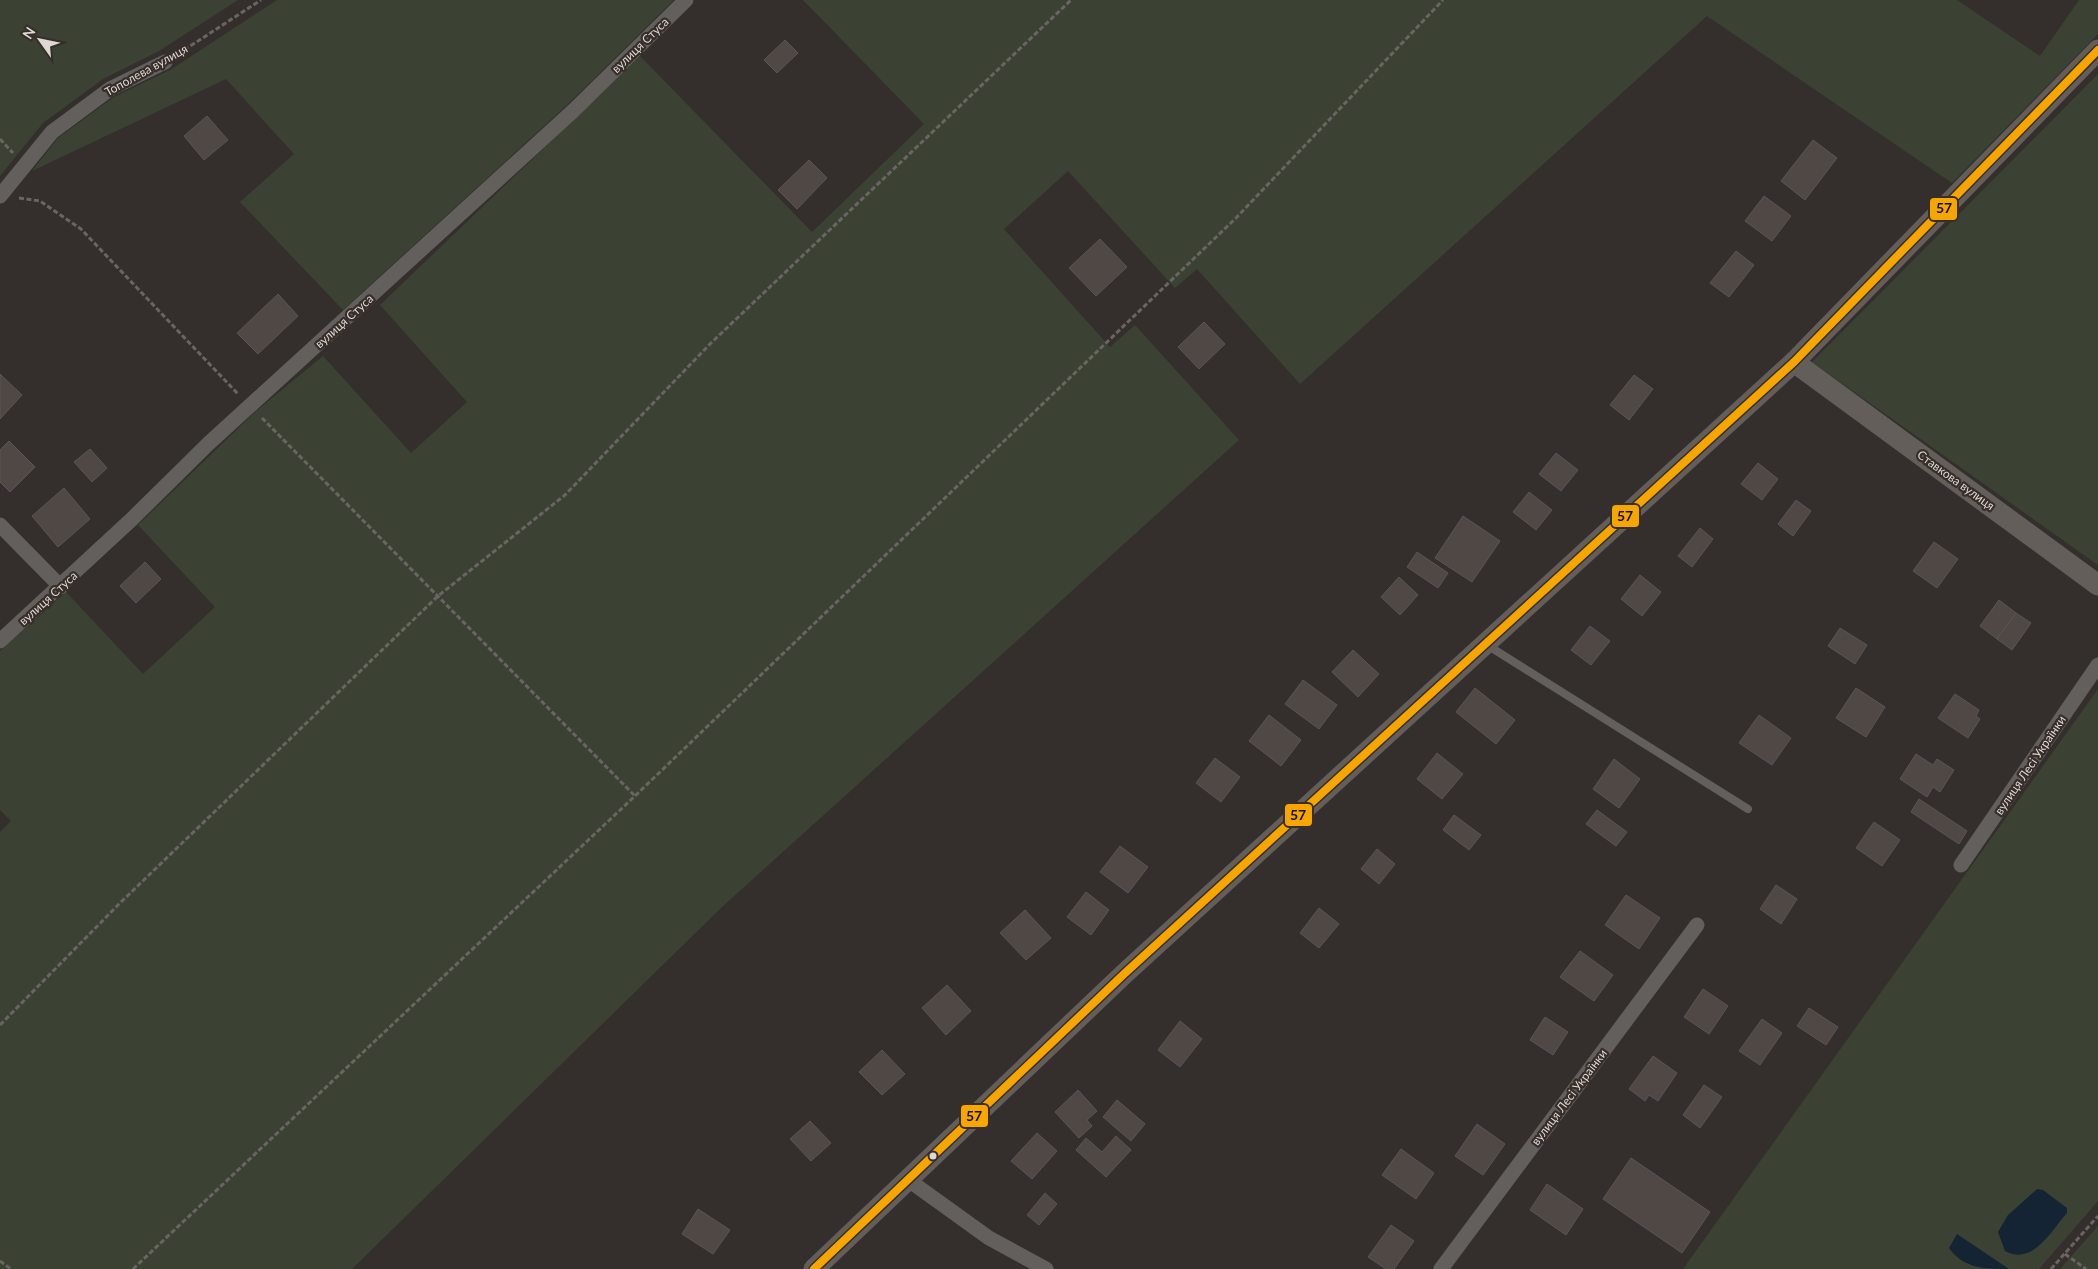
<svg xmlns="http://www.w3.org/2000/svg" width="2098" height="1269" font-family="Lato,sans-serif">
  <style>
    .green { fill: #3b4233 }
    .water { fill: #152434 }
    .building { fill: #4f4844; stroke: #5a5653 }
    .lines { fill: none; stroke-linecap: round; stroke-linejoin: round }
    .path { stroke: #696563; stroke-width: 3; stroke-dasharray: 5 2.5; stroke-linecap: butt }
    .lane { stroke: #625f5d; stroke-width: 8 }
    .street { stroke: #625f5d; stroke-width: 15 }
    .secondary { stroke: #635e59; stroke-width: 21 }
    .bus-1-casing { stroke: #372e2a; stroke-width: 11 }
    .bus-1 { stroke: #f7a600; stroke-width: 8 }
    .bus-dot { fill: #ded8d5; stroke: #372e2a; stroke-width: 2 }
    .labels { text-anchor: middle; dominant-baseline: central; stroke-width: 4.5; stroke-linejoin: round; paint-order: stroke }
    .street-label { font-size: 12px; fill: #ded8d5; stroke: #372e2a }
    .line-badge { stroke: #372e2a; stroke-width: 2 }
    .pale-badge-label { font-size: 14px; text-anchor: middle; font-weight: bold; fill: #111 }
  </style>
  <rect width="100%" height="100%" fill="#342f2d"/>
  <!-- green -->
  <g class="green">
    <path d="M0 0H238L159 51 103 79 43 123 0 176Z"/>
    <path d="M277 0H674L567 105 343 310 240 202 294 154 226 79 32 171 58 138 114 97 170 70Z"/>
    <path d="M803 0H1957L2040 56 2079 0H2098V34L1952 183 1707 16 1300 384 1197 269 1175 288 1068 171 1004 229 1110 347 1135 325 1239 440 722 907 352 1269H0V832L11 821 0 810V651L66 592 143 674 215 607 138 525 255 412 323 356 411 453 467 402 380 305 640 56 812 232 924 124Z"/>
    <path d="M2098 74V565L1812 362Z"/>
    <path d="M2098 689V1201L2039 1269H1683Z"/>
    <path d="M2098 1226V1269H2060Z"/>
  </g>
  <!-- water -->
  <g class="water">
    <path d="M2037 1189 2043 1190 2067 1208V1213C2051 1231 2033 1266 2005 1251L1998 1232 2008 1215Z"/>
    <path d="M1957 1234 2009 1269C1985 1269 1964 1269 1949 1248Z"/>
  </g>
  <!-- building -->
  <g class="building">
    <path d="M785 40 798 53 777 73 764 60Z"/>
    <path d="M207 116 228 140 204 160 184 136Z"/>
    <path d="M1813 140 1837 158 1805 200 1781 181Z"/>
    <path d="M809 160 827 178 797 209 778 190Z"/>
    <path d="M1764 196 1791 216 1772 241 1745 221Z"/>
    <path d="M1100 239 1127 267 1096 296 1069 268Z"/>
    <path d="M1736 251 1754 265 1729 297 1710 283Z"/>
    <path d="M278 294 298 316 258 354 237 333Z"/>
    <path d="M1204 322 1225 344 1199 369 1178 347Z"/>
    <path d="M0 374 22 395 0 419Z"/>
    <path d="M1634 375 1653 389 1629 420 1610 405Z"/>
    <path d="M9 441 35 467 10 492 0 482V450Z"/>
    <path d="M90 449 107 468 92 482 74 462Z"/>
    <path d="M1556 453 1578 470 1561 491 1539 474Z"/>
    <path d="M1758 463 1778 479 1762 500 1741 484Z"/>
    <path d="M64 488 90 519 58 547 32 516Z"/>
    <path d="M1529 492 1552 510 1536 530 1513 512Z"/>
    <path d="M1796 500 1811 511 1793 536 1778 524Z"/>
    <path d="M1463 516 1500 541 1472 582 1435 558Z"/>
    <path d="M1700 528 1713 539 1692 567 1678 556Z"/>
    <path d="M1934 542 1958 559 1937 588 1913 571Z"/>
    <path d="M1417 552 1448 573 1438 588 1407 567Z"/>
    <path d="M145 562 161 579 136 603 120 586Z"/>
    <path d="M1640 575 1661 592 1642 616 1621 599Z"/>
    <path d="M1399 577 1418 595 1400 615 1381 597Z"/>
    <path d="M1999 600 2016 613 1997 639 1980 626Z"/>
    <path d="M2016 613 2031 623 2012 650 1997 639Z"/>
    <path d="M1590 626 1610 641 1591 665 1571 650Z"/>
    <path d="M1840 628 1867 645 1855 664 1828 646Z"/>
    <path d="M1353 650 1379 674 1358 697 1332 672Z"/>
    <path d="M1303 680 1337 705 1319 729 1285 704Z"/>
    <path d="M1475 688 1515 720 1496 744 1456 712Z"/>
    <path d="M1856 688 1885 707 1866 737 1836 718Z"/>
    <path d="M1955 694 1979 710 1976 716 1980 719 1968 738 1938 718Z"/>
    <path d="M1269 715 1301 740 1281 766 1249 741Z"/>
    <path d="M1759 715 1791 738 1772 765 1739 743Z"/>
    <path d="M1437 753 1463 774 1442 799 1417 779Z"/>
    <path d="M1916 754 1933 765 1937 759 1954 770 1940 792 1933 787 1927 797 1900 779Z"/>
    <path d="M1215 758 1240 777 1221 802 1196 783Z"/>
    <path d="M1614 759 1640 779 1619 808 1593 789Z"/>
    <path d="M1919 799 1967 831 1959 844 1911 812Z"/>
    <path d="M1597 810 1627 832 1616 846 1586 824Z"/>
    <path d="M1454 815 1481 835 1469 850 1443 830Z"/>
    <path d="M1874 822 1900 840 1882 866 1856 848Z"/>
    <path d="M1120 846 1148 867 1128 893 1100 872Z"/>
    <path d="M1377 849 1395 864 1379 884 1361 869Z"/>
    <path d="M1776 885 1797 899 1781 924 1760 909Z"/>
    <path d="M1086 892 1109 910 1091 935 1067 917Z"/>
    <path d="M1626 895 1660 918 1639 949 1605 925Z"/>
    <path d="M1319 908 1339 924 1319 948 1300 933Z"/>
    <path d="M1025 910 1051 938 1026 960 1000 933Z"/>
    <path d="M1580 951 1613 975 1594 1001 1560 977Z"/>
    <path d="M947 985 971 1011 946 1035 922 1008Z"/>
    <path d="M1703 989 1728 1006 1709 1034 1684 1017Z"/>
    <path d="M1809 1008 1838 1027 1826 1045 1797 1026Z"/>
    <path d="M1545 1017 1568 1032 1553 1055 1530 1040Z"/>
    <path d="M1762 1019 1782 1033 1760 1065 1739 1051Z"/>
    <path d="M1180 1021 1202 1039 1180 1067 1158 1050Z"/>
    <path d="M882 1050 905 1074 882 1095 859 1072Z"/>
    <path d="M1653 1056 1677 1073 1658 1101 1649 1095 1645 1101 1629 1089Z"/>
    <path d="M1704 1085 1722 1097 1700 1128 1683 1115Z"/>
    <path d="M1078 1090 1097 1111 1087 1120 1092 1126 1079 1138 1055 1112Z"/>
    <path d="M1117 1100 1145 1124 1131 1141 1103 1117Z"/>
    <path d="M810 1121 831 1143 811 1161 790 1139Z"/>
    <path d="M1477 1124 1505 1144 1483 1175 1455 1156Z"/>
    <path d="M1037 1133 1057 1151 1032 1179 1011 1161Z"/>
    <path d="M1116 1136 1131 1150 1106 1177 1076 1150 1086 1138 1102 1152Z"/>
    <path d="M1401 1149 1434 1173 1416 1199 1382 1175Z"/>
    <path d="M1631 1158 1710 1212 1682 1253 1603 1199Z"/>
    <path d="M1547 1184 1583 1209 1566 1235 1530 1210Z"/>
    <path d="M1045 1193 1057 1204 1039 1225 1027 1215Z"/>
    <path d="M698 1209 730 1230 713 1254 682 1234Z"/>
    <path d="M1391 1225 1414 1241 1394 1269H1386L1368 1257Z"/>
  </g>
  <g class="lines">
    <!-- path -->
    <g class="path">
      <path d="M178 54 261 0"/>
      <path d="M0 139 13 153"/>
      <path d="M19 198 40 201 81 229 238 394"/>
      <path d="M262 418 635 796"/>
      <path d="M0 1025 120 903 438 596 565 495 710 344 1071 0"/>
      <path d="M2065 1254 2086 1269"/>
      <path d="M0 1261 11 1269"/>
      <path d="M133 1269 635 796 1236 218 1443 0"/>
      <path d="M2051 1269 2098 1216"/>
    </g>
    <!-- lane -->
    <path class="lane" d="M1487 645 1748 809"/>
    <!-- street -->
    <g class="street">
      <path d="M0 196 52 132 110 89 165 62"/>
      <path d="M0 525 61 587"/>
      <path d="M0 641 132 519 208 444 573 111 686 0"/>
      <path d="M1961 865 2098 665"/>
      <path d="M907 1179 989 1238 1046 1269"/>
      <path d="M1441 1269 1697 925"/>
    </g>
    <!-- secondary -->
    <g class="secondary">
      <path d="M1794 362 2098 585"/>
      <path d="M814 1269 1124 974 1794 362 2098 50"/>
    </g>
    <!-- bus-1 casing -->
    <g class="bus-1-casing">
      <path id="bus-1" d="M814 1269 1124 974 1794 362 2098 50"/>
    </g>
    <!-- bus-1 -->
    <use href="#bus-1" class="bus-1"/>
  </g>
  <!-- markers -->
  <circle class="bus-dot" cx="933" cy="1156" r="4.5"/>
  <g class="labels">
    <!-- street labels -->
    <g class="street-label">
      <text transform="translate(640 45) rotate(-44)">вулиця Стуса</text>
      <text transform="translate(146 70) rotate(-29)">Тополева вулиця</text>
      <text transform="translate(344 321) rotate(-42)">вулиця Стуса</text>
      <text transform="translate(1956 480) rotate(36)">Ставкова вулиця</text>
      <text transform="translate(48 598) rotate(-42)">вулиця Стуса</text>
      <text transform="translate(2030 765) rotate(-56)">вулиця Лесі Українки</text>
      <text transform="translate(1569 1097) rotate(-53)">вулиця Лесі Українки</text>
    </g>
  </g>
  <g class="line-badge">
    <rect x="1929" y="197" width="29" height="24" rx="5" fill="#f7a600"/>
    <rect x="1611" y="504" width="29" height="24" rx="5" fill="#f7a600"/>
    <rect x="1284" y="803" width="29" height="24" rx="5" fill="#f7a600"/>
    <rect x="960" y="1104" width="29" height="24" rx="5" fill="#f7a600"/>
  </g>
  <g class="pale-badge-label">
    <text x="1944" y="213">57</text>
    <text x="1625" y="521">57</text>
    <text x="1298" y="820">57</text>
    <text x="974" y="1121">57</text>
  </g>
  <!-- north arrow -->
  <g transform="translate(40 40) rotate(303)" stroke="#372e2a" stroke-width="4" paint-order="stroke">
  <path d="M0-4L9 19L0 12L-9 19Z" fill="#ded8d5"/>
  <text y="-8" font-size="14" font-weight="bold" text-anchor="middle" fill="#ded8d5">N</text>
  </g>
</svg>
